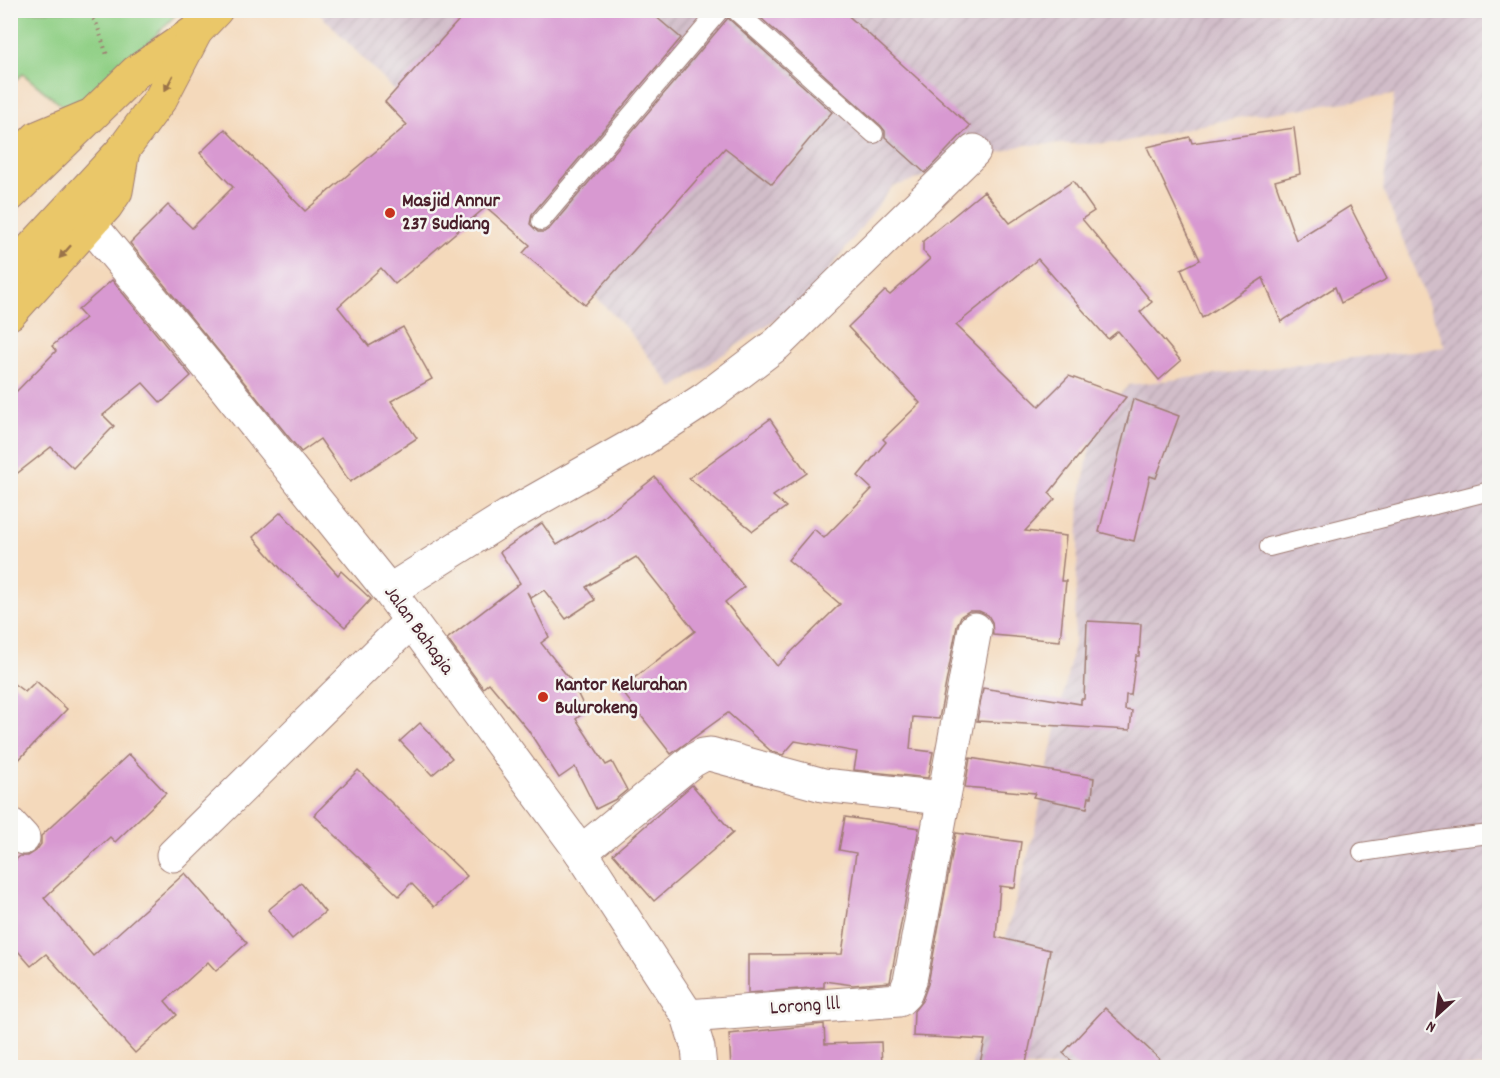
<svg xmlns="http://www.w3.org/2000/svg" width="1500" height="1078" font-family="Dekko,sans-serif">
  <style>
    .industrial { fill: url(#industrial-furrows) }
    .grass { fill: #91d086; stroke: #6e7858; stroke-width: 1.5 }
    .building { fill: #d899d1 }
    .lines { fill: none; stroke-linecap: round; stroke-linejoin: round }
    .service-casing { stroke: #9f7c73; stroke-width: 20 }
    .minor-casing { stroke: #9f7c73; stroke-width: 35 }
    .primary-casing { stroke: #9f7c73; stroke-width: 35 }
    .trunk-casing { stroke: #9f7c73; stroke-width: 35 }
    .path { stroke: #9f7c73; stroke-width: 4; stroke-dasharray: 1.5 4.5; stroke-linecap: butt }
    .service { stroke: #fff; stroke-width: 18 }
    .minor { stroke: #fff; stroke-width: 33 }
    .primary { stroke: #eac769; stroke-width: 33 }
    .trunk { stroke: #eac769; stroke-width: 33 }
    .oneway { fill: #9a734a }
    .poi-dot { fill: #c8321e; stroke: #f6f6f2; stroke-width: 2 }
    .labels { text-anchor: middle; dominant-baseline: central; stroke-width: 5; stroke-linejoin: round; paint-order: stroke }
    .poi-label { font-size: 20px; font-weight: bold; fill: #4a1f2b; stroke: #f6f6f2; text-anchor: start }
    .street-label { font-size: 20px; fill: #4a1f2b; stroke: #f6f6f2 }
  </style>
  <defs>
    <pattern id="industrial-furrows" width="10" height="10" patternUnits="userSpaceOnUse" patternTransform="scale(1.5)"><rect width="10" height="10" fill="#d1bdc9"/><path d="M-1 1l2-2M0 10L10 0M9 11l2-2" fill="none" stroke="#b5a2ad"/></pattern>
  </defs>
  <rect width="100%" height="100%" fill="#f6f6f2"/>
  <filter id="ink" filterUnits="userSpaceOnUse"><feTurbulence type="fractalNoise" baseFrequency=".0167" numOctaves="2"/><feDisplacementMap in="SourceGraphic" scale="12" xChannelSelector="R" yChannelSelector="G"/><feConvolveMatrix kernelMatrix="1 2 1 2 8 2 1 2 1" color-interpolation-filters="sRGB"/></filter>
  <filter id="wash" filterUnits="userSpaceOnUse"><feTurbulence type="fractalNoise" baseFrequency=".008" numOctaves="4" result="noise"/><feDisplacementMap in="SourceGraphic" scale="24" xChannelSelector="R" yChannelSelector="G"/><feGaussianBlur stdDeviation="1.35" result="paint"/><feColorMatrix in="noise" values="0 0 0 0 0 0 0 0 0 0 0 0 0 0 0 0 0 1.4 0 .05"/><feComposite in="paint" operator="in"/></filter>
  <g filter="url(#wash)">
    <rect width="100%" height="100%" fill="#f4d9bb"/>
    <!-- industrial -->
    <path class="industrial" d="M317 11H1489V1067H971L1035 829 1074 643 1080 500 1095 419 1129 385 1445 347 1383 190 1394 95 1230 119 1118 143 1023 145 892 187 809 297 673 388 627 329Z"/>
    <!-- grass -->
    <path class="grass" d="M11 11H179L77 118 23 74 11 84Z"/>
    <g id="blocks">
      <!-- building -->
      <g class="building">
        <path d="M468 10H648L681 38 532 214 530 224 538 232H544L550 228 728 18 832 112 772 184 725 148 585 305 523 253 530 245 486 207 395 284 381 268 338 307 369 346 403 327 432 379 391 401 417 438 350 482 320 439 301 452 130 243 168 205 192 228 233 187 200 153 225 129 305 211 407 125 385 102Z"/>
        <path d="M752 10H842L970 126 925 173 885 137V131L881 126Z"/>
        <path d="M1294 128 1300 174 1275 181 1296 240 1350 206 1387 279 1341 303 1335 287 1281 322 1263 278 1202 318 1181 269 1200 260 1147 147 1190 137 1192 143Z"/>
        <path d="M1073 181 1094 211 1082 219 1152 302 1140 312 1181 361 1159 380 1118 331 1108 339 1038 259 956 325 1039 406 1069 376 1126 397 1049 493 1055 499 1025 531 1066 536 1061 581H1066L1060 641 993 635 992 622 988 615 979 611H969L961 616 957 626 939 719 913 717 910 749 933 752 928 778 854 770 857 752 795 741 783 755 772 752 728 713 671 754 620 689 695 631 636 557 586 587 595 600 566 619 544 590 531 598 527 592 549 637 541 643 572 682 586 711 576 719 606 765 612 762 627 790 616 799 596 809 575 767 559 778 528 730 489 683 483 688 447 639 520 583 500 552 542 523 557 545 604 517 655 477 744 587 725 602 777 666 840 604 788 560 814 529 824 538 872 489 858 476 886 442 883 439 920 403 848 327 885 291 890 295 930 259 923 251V241L984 191 1010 223Z"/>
        <path d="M112 280 191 376 161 403 143 383 103 415 114 426 73 468 51 447 10 479V398L56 351 52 346 85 318 78 310Z"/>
        <path d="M1133 399 1179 416 1156 478 1150 476 1134 541 1099 532Z"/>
        <path d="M770 419 807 473 773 496 786 507 753 531 689 478Z"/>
        <path d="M281 512 338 575 341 571 371 599 345 627 281 569 253 537Z"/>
        <path d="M1087 621 1141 624 1139 656H1136L1131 695H1126L1125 710 1132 711 1130 730 977 721 983 688 1081 704V699H1084Z"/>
        <path d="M10 681 25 692 36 681 67 709 10 769Z"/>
        <path d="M420 723 452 758 432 775 400 741Z"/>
        <path d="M129 754 166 793 115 842 110 837 44 898 93 956 185 873 247 943 216 971 208 962 165 1001 177 1015 135 1053 46 954 31 966 10 942V865L20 856H28L36 851 41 844V836Z"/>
        <path d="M970 758 1094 778 1092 797H1089L1087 808 1033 797 1035 793 965 787Z"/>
        <path d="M358 770 467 876 434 907 411 883 399 896 314 815Z"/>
        <path d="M692 785 733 833 654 901 613 854Z"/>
        <path d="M845 817 919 828 890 982 853 985 824 981V987L748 993V955L842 954 856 853 839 850Z"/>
        <path d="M956 833 1021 842 1015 888 1000 886 996 937 1050 950 1025 1068H979L985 1040 913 1036 914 1011 922 1001 928 984Z"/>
        <path d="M301 883 325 912 292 939 268 910Z"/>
        <path d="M1105 1008 1169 1068H1079L1063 1053Z"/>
        <path d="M824 1024 825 1044 881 1042 882 1068H731L729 1034Z"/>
      </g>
    </g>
  </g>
  <g filter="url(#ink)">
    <use href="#blocks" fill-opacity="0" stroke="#9f7c73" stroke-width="1.5"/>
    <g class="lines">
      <!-- service casing -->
      <g class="service-casing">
        <g id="service">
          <path d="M735 10 874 134"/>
          <path d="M541 221 720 10"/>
          <path d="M1269 547 1490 491"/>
          <path d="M1362 852 1447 839 1490 834"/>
        </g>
      </g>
      <!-- minor casing -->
      <g class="minor-casing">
        <g id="minor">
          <path d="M90 224 215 375 389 591 581 852 688 1016 698 1048 700 1068"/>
          <path d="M389 591 508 516 642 440 706 398 777 344 974 151"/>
          <path d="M10 824 23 838"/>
          <path d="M581 852 692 761 703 755 710 754 823 785 943 798"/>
          <path d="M173 855 411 621"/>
          <path d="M688 1016 899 1000 905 994 910 981 975 629"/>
        </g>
      </g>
      <!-- primary casing -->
      <g class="primary-casing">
        <g id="primary">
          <path d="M10 166 37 138 87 117"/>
          <path d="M10 313 106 206 116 191 123 150"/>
        </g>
      </g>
      <!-- trunk casing -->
      <g class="trunk-casing">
        <g id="trunk">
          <path d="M10 195 136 72 196 31 216 10"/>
          <path d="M10 272 123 150 161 98 196 31"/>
        </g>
      </g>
      <!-- path -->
      <path class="path" d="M85 10 96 22 107 55"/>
      <!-- service -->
      <use href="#service" class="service"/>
      <!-- minor -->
      <use href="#minor" class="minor"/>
      <!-- primary -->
      <use href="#primary" class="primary"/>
      <!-- trunk -->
      <use href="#trunk" class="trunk"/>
    </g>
    <!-- one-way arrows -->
    <defs><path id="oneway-solid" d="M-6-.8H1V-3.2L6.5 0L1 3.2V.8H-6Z" transform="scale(1.5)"/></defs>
    <g class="oneway">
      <use href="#oneway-solid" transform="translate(169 83) rotate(118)"/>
      <use href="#oneway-solid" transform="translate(65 252) rotate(132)"/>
    </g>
  </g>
  <!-- markers -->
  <g class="poi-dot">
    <circle cx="390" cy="213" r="6"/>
    <circle cx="543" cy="697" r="6"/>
  </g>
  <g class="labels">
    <!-- poi labels -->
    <g class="poi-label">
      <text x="402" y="202">Masjid Annur<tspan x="402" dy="23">237 Sudiang</tspan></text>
      <text x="555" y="686">Kantor Kelurahan<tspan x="555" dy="23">Bulurokeng</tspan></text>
    </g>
    <!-- street labels -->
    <g class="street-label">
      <text transform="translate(418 631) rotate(54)">Jalan Bahagia</text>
      <text transform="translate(805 1007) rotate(-4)">Lorong lll</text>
    </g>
  </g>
  <!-- margin -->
  <rect width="1500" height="1078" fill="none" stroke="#f6f6f2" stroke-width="36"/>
  <!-- north arrow -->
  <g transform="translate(1437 1015) rotate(207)" stroke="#f6f6f2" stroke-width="4.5" paint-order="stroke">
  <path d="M0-4.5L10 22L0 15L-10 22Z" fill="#4a1f2b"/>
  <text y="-9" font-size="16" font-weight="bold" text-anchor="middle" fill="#4a1f2b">N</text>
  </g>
</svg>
